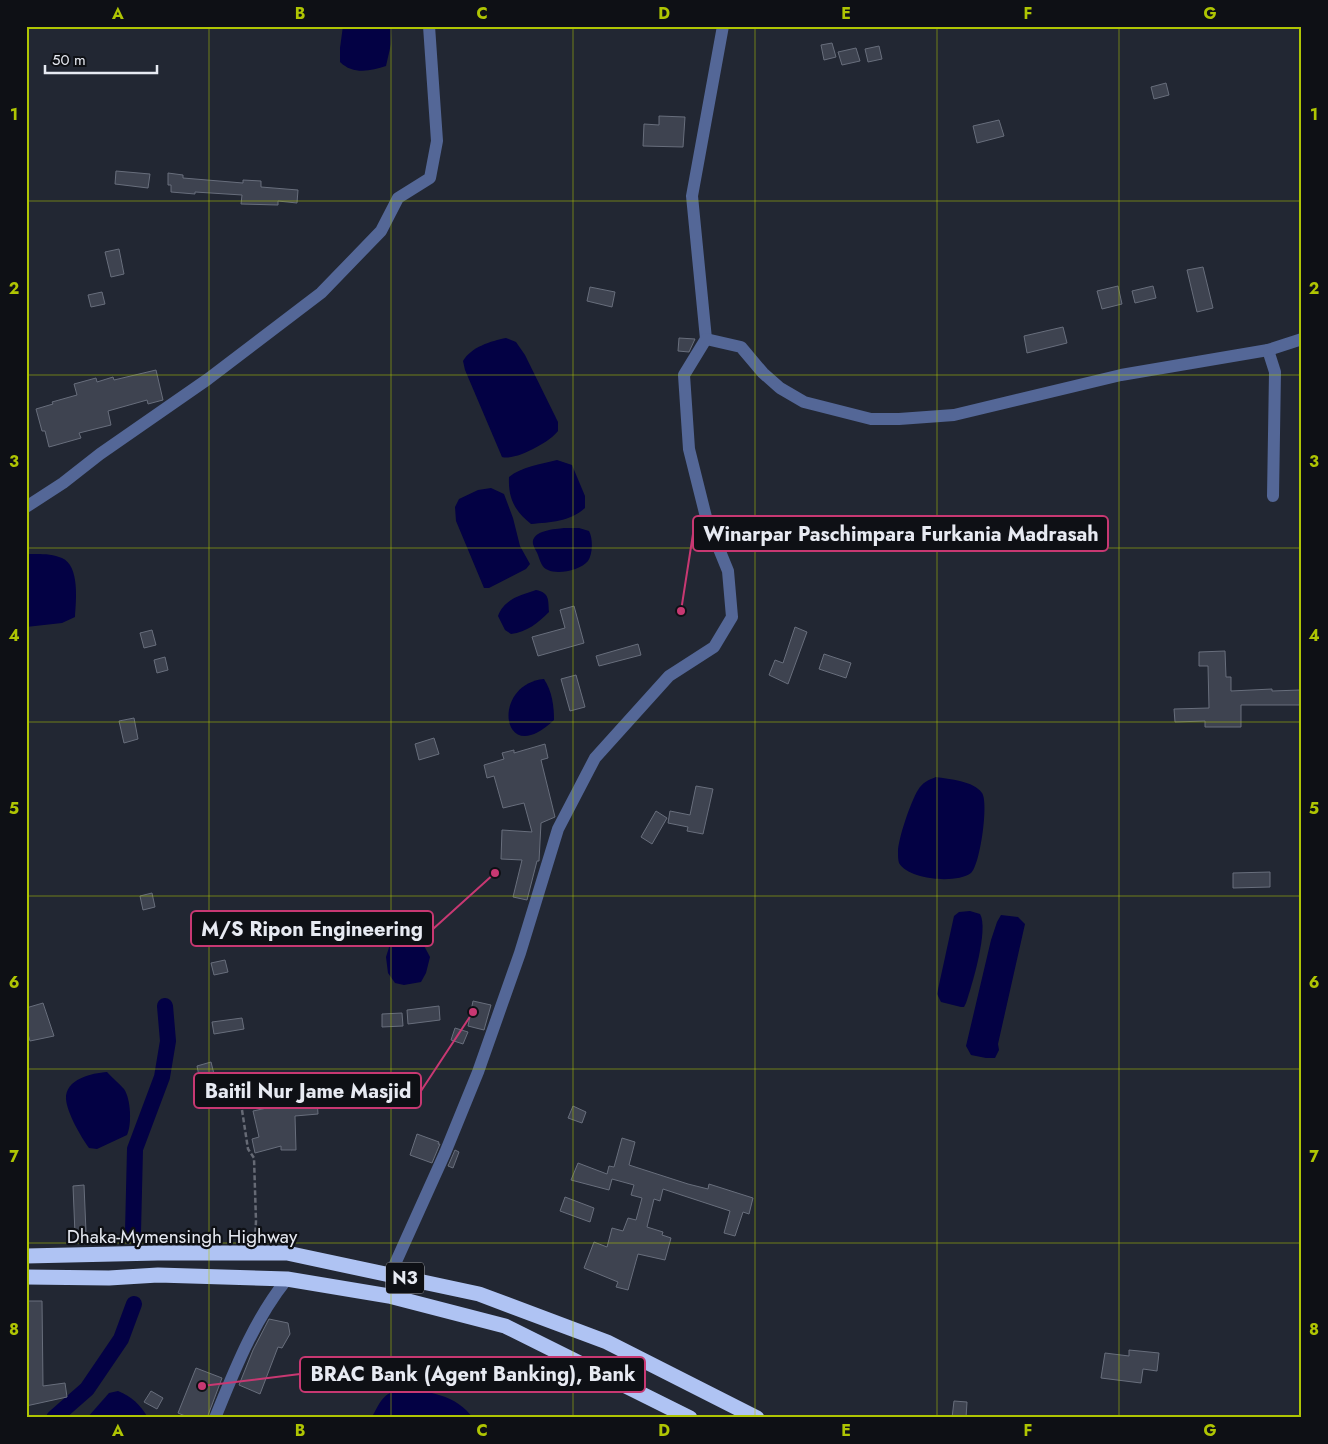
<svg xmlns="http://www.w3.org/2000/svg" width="1328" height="1444" font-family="Jost,sans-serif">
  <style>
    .water { fill: #030144 }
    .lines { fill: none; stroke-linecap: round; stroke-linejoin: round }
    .canal { stroke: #030144; stroke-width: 16 }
    .building { fill: #3e4350; stroke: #686e7c }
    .path { stroke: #666a75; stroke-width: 2.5; stroke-dasharray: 5 2.5; stroke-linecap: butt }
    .minor { stroke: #546797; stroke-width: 12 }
    .highway { stroke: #afc3f3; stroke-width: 15 }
    .grid { fill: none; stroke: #afc503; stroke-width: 1; stroke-opacity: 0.55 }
    .labels { text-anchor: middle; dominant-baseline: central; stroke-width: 4.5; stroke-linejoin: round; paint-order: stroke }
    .shield { fill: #0e1015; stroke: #a6a9b0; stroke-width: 1 }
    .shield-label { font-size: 18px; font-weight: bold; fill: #e7eaf2 }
    .street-label { font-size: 19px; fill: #e7eaf2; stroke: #0e1015 }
    .leader { fill: none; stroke: #c83872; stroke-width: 2 }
    .callout-dot { fill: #c83872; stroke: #0e1015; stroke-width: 2 }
    .callout { fill: #0e1015; stroke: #c83872; stroke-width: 2 }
    .callout-label { font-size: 20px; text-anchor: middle; font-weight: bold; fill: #e7eaf2 }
    .neatline { fill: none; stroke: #afc503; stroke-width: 2 }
    .grid-label { font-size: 16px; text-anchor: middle; font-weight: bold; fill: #afc503 }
  </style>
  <rect width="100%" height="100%" fill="#222733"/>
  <!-- water -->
  <g class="water">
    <path d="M343 26H392L391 44 386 66C371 71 353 75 340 62V48Z"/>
    <path d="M506 338 516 342 525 355 558 422V431C550 442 515 461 502 457L465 370 463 361C471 347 491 341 506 338Z"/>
    <path d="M557 460 572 465 585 496V508C569 522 551 522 531 524 515 511 508 499 509 477 521 467 541 464 557 460Z"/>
    <path d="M491 488 504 494 513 518 520 546 530 564 526 569 489 588H484L456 521 455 507 459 499 478 490Z"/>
    <path d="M564 528H579L589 531C593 538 593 554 588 561 581 570 558 575 548 570 542 568 540 561 538 555 537 552 534 548 533 544 531 530 556 529 564 528Z"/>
    <path d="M26 554C38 554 51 553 62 558 80 566 76 601 75 617L62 623 26 627Z"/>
    <path d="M536 590C550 593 548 600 549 612 538 623 527 632 511 634L505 630 498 616C504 599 521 595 536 590Z"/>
    <path d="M544 679C552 691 554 706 554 720 501 771 490 684 544 679Z"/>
    <path d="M936 777C949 779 974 781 982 793 989 803 980 866 971 873 956 884 909 880 899 863 898 860 898 855 898 852 898 839 911 801 918 790 922 783 928 780 936 777Z"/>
    <path d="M970 911 980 914C989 929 972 985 966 1003L964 1007H961L941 1002 937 994 954 916 959 912Z"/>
    <path d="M1001 915 1018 917 1025 924 998 1044 999 1050 995 1058H986L971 1055 966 1046 991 940 997 922Z"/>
    <path d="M412 935 421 940 430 957 426 973 421 982 404 985 395 983 388 973 386 957 391 941 398 936Z"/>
    <path d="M107 1072C112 1078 119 1083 124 1089 131 1099 132 1125 127 1135L97 1149 89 1148C81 1137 67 1113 66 1099 65 1079 92 1073 107 1072Z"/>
    <path d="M400 1390C427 1390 457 1395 473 1418H373V1415C381 1401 383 1393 400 1390Z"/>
    <path d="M118 1391C132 1397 140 1404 148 1418H87L109 1393Z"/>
  </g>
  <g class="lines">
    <!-- canal -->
    <g class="canal">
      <path d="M133 1232 135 1149 162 1077 168 1041 165 1006"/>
      <path d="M54 1418 87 1389 121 1339 134 1304"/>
    </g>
  </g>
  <!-- building -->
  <g class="building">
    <path d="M832 43 836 57 824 60 821 45Z"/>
    <path d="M879 46 882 59 868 62 865 49Z"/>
    <path d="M856 48 860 61 842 65 838 52Z"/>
    <path d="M1166 83 1169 95 1154 99 1151 87Z"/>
    <path d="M659 116 685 117 683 147 643 146 644 124 659 125Z"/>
    <path d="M999 120 1004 136 977 143 973 126Z"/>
    <path d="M116 171 150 174 148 188 115 184Z"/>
    <path d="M168 173 183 175V178L243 183V180L261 181V187L298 190 297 203 278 201V205L241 204 242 195 195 192V194L171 192V185H168Z"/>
    <path d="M119 249 124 274 111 277 105 252Z"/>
    <path d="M1203 267 1213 308 1197 312 1187 270Z"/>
    <path d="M1118 286 1122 304 1102 309 1097 291Z"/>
    <path d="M1153 286 1156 298 1135 303 1132 291Z"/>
    <path d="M590 287 615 292 612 307 587 301Z"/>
    <path d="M102 292 105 304 91 307 88 295Z"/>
    <path d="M1063 327 1067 343 1027 353 1024 336Z"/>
    <path d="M679 338 695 339 689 352 678 351Z"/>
    <path d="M156 370 163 400 148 404 147 400 108 411 111 425 79 433 81 438 49 447 45 431H42L36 409 53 404 52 402 77 395 74 384 96 378 97 382 113 377 114 380Z"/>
    <path d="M574 606 584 643 538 656 532 637 565 628 560 610Z"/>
    <path d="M795 627 807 632 788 684 769 675 775 660 783 663Z"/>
    <path d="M152 630 156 645 144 648 140 633Z"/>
    <path d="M638 644 641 655 599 666 596 656Z"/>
    <path d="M1225 651 1226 677H1231V691L1272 689V691L1300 690 1301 705H1241V727H1205V721L1175 722 1174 709 1209 708 1208 666H1199V652Z"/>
    <path d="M824 654 851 663 846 678 819 669Z"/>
    <path d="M165 657 168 670 157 673 154 660Z"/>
    <path d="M576 675 585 707 570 711 561 679Z"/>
    <path d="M134 718 138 739 124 743 119 721Z"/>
    <path d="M434 738 439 754 419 760 415 744Z"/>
    <path d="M545 744 548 758 541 760 555 817 541 823 539 861H537L527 900 513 897 522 860 501 859 502 830 532 832 524 803 503 808 494 776 487 778 484 765 504 759 502 753 514 750V753Z"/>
    <path d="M696 786 713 789 703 834 687 831 688 827 668 823 670 811 690 815Z"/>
    <path d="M656 811 667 818 652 844 641 837Z"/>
    <path d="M1270 872V887L1233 888V873Z"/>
    <path d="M152 893 155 907 143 910 140 896Z"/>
    <path d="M225 960 228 972 214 975 211 963Z"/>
    <path d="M473 1001 491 1005 484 1030 468 1026Z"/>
    <path d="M43 1003 54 1036 30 1041 26 1027V1008Z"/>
    <path d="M439 1006 440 1020 408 1024 407 1010Z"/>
    <path d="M402 1013 403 1026 382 1027V1014Z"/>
    <path d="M242 1018 244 1029 214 1034 212 1022Z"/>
    <path d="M455 1028 468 1032 463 1044 451 1040Z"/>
    <path d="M211 1062 215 1078 200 1081 197 1066Z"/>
    <path d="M285 1087 288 1101 317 1099 318 1114 295 1116 296 1150H281V1146L255 1153 252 1139 259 1137 253 1111 276 1106 272 1090Z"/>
    <path d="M573 1106 586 1112 582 1123 568 1118Z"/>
    <path d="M417 1134 439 1142 438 1144H440L432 1163 410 1155Z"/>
    <path d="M622 1138 635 1142 629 1165 688 1184 708 1189 709 1184 753 1198 749 1214 743 1212 735 1236 724 1233 730 1211 663 1189 660 1201 654 1199 647 1227 663 1232 662 1235 671 1238 665 1260 638 1254 628 1290 616 1287 618 1282 584 1268 594 1242 607 1247 612 1228 623 1231 628 1218 636 1220 642 1198 631 1195 634 1185 612 1179 609 1190 571 1180 578 1163 607 1174 609 1166 614 1167Z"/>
    <path d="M455 1150 459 1152 453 1168 448 1166Z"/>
    <path d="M84 1185 86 1232 75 1234 73 1186Z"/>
    <path d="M565 1197 594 1208 590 1222 560 1211Z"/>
    <path d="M26 1301H42L43 1386 65 1383 67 1397 26 1406Z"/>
    <path d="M269 1319 288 1323 290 1334 282 1348 278 1347 260 1394 239 1385 253 1350Z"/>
    <path d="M1129 1350 1159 1353 1157 1371 1143 1369 1141 1383 1101 1378 1105 1353 1129 1356Z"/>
    <path d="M196 1368 222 1378 207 1418H190L178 1413Z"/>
    <path d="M151 1391 163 1398 157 1409 144 1402Z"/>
    <path d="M954 1401 967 1402 966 1418H952Z"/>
  </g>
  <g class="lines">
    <!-- path -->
    <path class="path" d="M242 1110 248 1149 254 1158 256 1221 255 1239"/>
    <!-- minor -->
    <g class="minor">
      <path d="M706 339 692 196 723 26"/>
      <path d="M1268 350 1275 372 1273 496"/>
      <path d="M26 507 63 483 100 454 208 379 321 293 381 231 398 198 430 178 437 141 429 26"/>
      <path d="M390 1275 445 1153 478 1072 520 953 558 829 595 758 669 676 714 647 732 617 728 571 706 517 689 449 684 375 706 339 741 347 763 373 780 388 804 402 871 419H899L954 415 1121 375 1268 350 1302 339"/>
      <path d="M215 1418C235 1369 254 1320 287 1279"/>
    </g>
    <!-- highway -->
    <g class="highway">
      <path d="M26 1256 158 1253H287L479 1294 607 1342 757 1418"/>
      <path d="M26 1277 109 1278 158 1275 287 1279 389 1296 505 1326 690 1418"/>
    </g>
  </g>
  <!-- grid -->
  <path class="grid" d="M209 26V1418M391 26V1418M573 26V1418M755 26V1418M937 26V1418M1119 26V1418M26 201H1302M26 375H1302M26 548H1302M26 722H1302M26 896H1302M26 1069H1302M26 1243H1302"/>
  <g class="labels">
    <!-- shield labels -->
    <rect class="shield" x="386" y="1262.5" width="38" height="31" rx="4"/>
    <g class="shield-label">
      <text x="405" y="1278">N3</text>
    </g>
    <!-- street labels -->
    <g class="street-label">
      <text x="182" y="1236">Dhaka-Mymensingh Highway</text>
    </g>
  </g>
  <!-- callouts -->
  <path class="leader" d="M681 611L693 534M495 873L433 929M473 1012L421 1091M202 1386L300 1374"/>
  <g class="callout-dot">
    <circle cx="681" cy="611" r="5"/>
    <circle cx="495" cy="873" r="5"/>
    <circle cx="473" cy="1012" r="5"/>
    <circle cx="202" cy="1386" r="5"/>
  </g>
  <g class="callout">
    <rect x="693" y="516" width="415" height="35" rx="5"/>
    <rect x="191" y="911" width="242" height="35" rx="5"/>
    <rect x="194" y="1073" width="227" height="35" rx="5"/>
    <rect x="300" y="1357" width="345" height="35" rx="5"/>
  </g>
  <g class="callout-label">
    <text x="901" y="541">Winarpar Paschimpara Furkania Madrasah</text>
    <text x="312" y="936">M/S Ripon Engineering</text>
    <text x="308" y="1098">Baitil Nur Jame Masjid</text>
    <text x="473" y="1381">BRAC Bank (Agent Banking), Bank</text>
  </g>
  <!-- border -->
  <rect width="1328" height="1444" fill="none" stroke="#0e1015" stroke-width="55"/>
  <!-- scale -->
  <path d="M45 65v8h112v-8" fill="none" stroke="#e7eaf2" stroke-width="2.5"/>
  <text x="52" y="65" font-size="15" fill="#e7eaf2" stroke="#0e1015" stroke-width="4" paint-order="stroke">50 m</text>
  <rect x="28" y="28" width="1272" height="1388" class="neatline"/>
  <g class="grid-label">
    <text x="118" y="19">A</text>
    <text x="300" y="19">B</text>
    <text x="482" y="19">C</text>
    <text x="664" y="19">D</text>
    <text x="846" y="19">E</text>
    <text x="1028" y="19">F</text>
    <text x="1210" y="19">G</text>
    <text x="14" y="120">1</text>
    <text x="1314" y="120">1</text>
    <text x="14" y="294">2</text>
    <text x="1314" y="294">2</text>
    <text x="14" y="467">3</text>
    <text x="1314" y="467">3</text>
    <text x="14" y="641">4</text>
    <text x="1314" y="641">4</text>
    <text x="14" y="814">5</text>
    <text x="1314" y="814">5</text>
    <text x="14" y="988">6</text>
    <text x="1314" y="988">6</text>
    <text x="14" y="1162">7</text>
    <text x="1314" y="1162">7</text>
    <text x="14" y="1335">8</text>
    <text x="1314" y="1335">8</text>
    <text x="118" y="1436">A</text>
    <text x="300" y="1436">B</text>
    <text x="482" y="1436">C</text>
    <text x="664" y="1436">D</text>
    <text x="846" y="1436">E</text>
    <text x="1028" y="1436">F</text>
    <text x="1210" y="1436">G</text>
  </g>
</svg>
